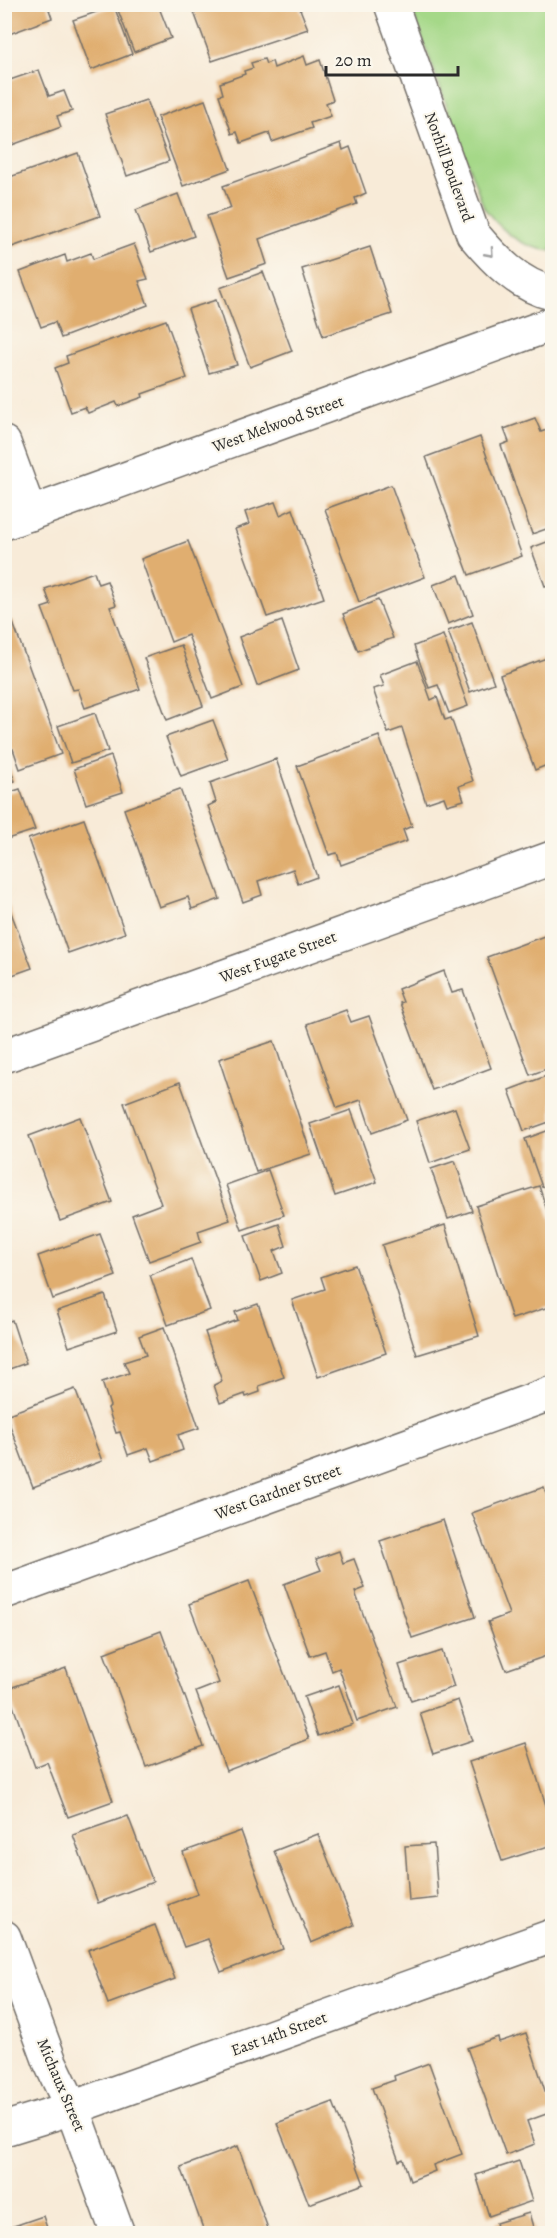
<svg xmlns="http://www.w3.org/2000/svg" width="557" height="2238" font-family="Alegreya,serif">
  <style>
    .green { fill: #a5d888; stroke: #68825a; stroke-width: 1.5 }
    .building { fill: #e0ae6f }
    .lines { fill: none; stroke-linecap: round; stroke-linejoin: round }
    .minor-casing { stroke: #736e68; stroke-width: 36 }
    .minor { stroke: #fff; stroke-width: 33 }
    .oneway { stroke: #a0a0a0 }
    .labels { text-anchor: middle; dominant-baseline: central; stroke-width: 4.5; stroke-linejoin: round; paint-order: stroke }
    .street-label { font-size: 16px; fill: #2b2b2b; stroke: #fbf7ec }
  </style>
  <rect width="100%" height="100%" fill="#fbf7ec"/>
  <filter id="ink" filterUnits="userSpaceOnUse"><feTurbulence type="fractalNoise" baseFrequency=".0167" numOctaves="2"/><feDisplacementMap in="SourceGraphic" scale="12" xChannelSelector="R" yChannelSelector="G"/><feConvolveMatrix kernelMatrix="1 2 1 2 8 2 1 2 1" color-interpolation-filters="sRGB"/></filter>
  <filter id="wash" filterUnits="userSpaceOnUse"><feTurbulence type="fractalNoise" baseFrequency=".008" numOctaves="4" result="noise"/><feDisplacementMap in="SourceGraphic" scale="24" xChannelSelector="R" yChannelSelector="G"/><feGaussianBlur stdDeviation="1.35" result="paint"/><feColorMatrix in="noise" values="0 0 0 0 0 0 0 0 0 0 0 0 0 0 0 0 0 1.4 0 .05"/><feComposite in="paint" operator="in"/></filter>
  <g filter="url(#wash)">
    <rect width="100%" height="100%" fill="#f8ebd8"/>
    <!-- green -->
    <path class="green" d="M410 5H552V251C521 248 503 232 484 208Z"/>
    <g id="blocks">
      <!-- building -->
      <g class="building">
        <path d="M4 4H47L52 18 4 36Z"/>
        <path d="M191 4H298L308 29 212 61Z"/>
        <path d="M116 5H158L171 38 134 52Z"/>
        <path d="M114 6 132 54 91 70 73 20Z"/>
        <path d="M304 56 307 65 320 60 333 100 326 103 331 116 310 123 312 128 272 142 269 133 241 143 237 132 232 134 219 95 223 94 220 83 245 74 244 71 253 68 251 63 264 59 266 64 272 61 274 68Z"/>
        <path d="M39 70 49 96 64 91 72 111 57 116 61 127 4 148V82Z"/>
        <path d="M146 100 169 161 127 176 105 114Z"/>
        <path d="M205 100 230 169 183 186 157 117Z"/>
        <path d="M341 143 343 150 350 147 366 193 355 198 357 204 259 239 267 264 229 277 207 216 231 208 223 186Z"/>
        <path d="M78 153 100 216 9 248 4 236V179Z"/>
        <path d="M178 194 194 236 151 252 136 210Z"/>
        <path d="M134 244 148 279 139 281 148 305 61 338 55 322 41 327 20 272 65 255 67 262 91 253 93 259Z"/>
        <path d="M370 247 392 314 323 336 302 269Z"/>
        <path d="M263 272 292 351 250 367 220 288Z"/>
        <path d="M216 300 237 365 209 373 188 309Z"/>
        <path d="M166 320 187 378 142 394 143 397 118 406 116 402 88 413 85 407 71 412 55 368 68 363 66 356Z"/>
        <path d="M535 418 541 432 552 428V527L532 534 501 445 509 442 504 429Z"/>
        <path d="M480 437 522 556 469 575 426 457Z"/>
        <path d="M391 485 425 577 359 602 325 509Z"/>
        <path d="M275 502 280 515 293 509 324 598 267 617 235 529 249 524 245 512Z"/>
        <path d="M552 540V584L545 586 531 548Z"/>
        <path d="M188 541 243 687 212 699 188 635 171 642 141 559Z"/>
        <path d="M94 572 98 584 107 581 116 605 110 607 140 689 85 708 78 689 73 690 42 608 51 605 45 589Z"/>
        <path d="M459 575 473 614 448 624 433 585Z"/>
        <path d="M378 600 393 638 358 651 343 614Z"/>
        <path d="M12 620 61 754 20 769 13 749 8 751 4 743V623Z"/>
        <path d="M282 621 299 670 257 686 239 637Z"/>
        <path d="M472 622 494 683 470 692 448 631Z"/>
        <path d="M443 635 468 706 449 713 438 685 429 688 414 646Z"/>
        <path d="M181 645 203 706 167 720 144 658Z"/>
        <path d="M552 656V763L535 770 500 675Z"/>
        <path d="M417 661 431 700 437 697 445 720 451 718 473 781 459 786 464 800 447 805 444 797 426 803 402 728 388 733 373 689 384 686 380 675Z"/>
        <path d="M95 713 108 751 71 763 58 726Z"/>
        <path d="M213 720 228 759 181 776 166 737Z"/>
        <path d="M379 736 412 826 403 830 407 841 341 865 337 853 329 855 297 766Z"/>
        <path d="M4 755 15 781 4 785Z"/>
        <path d="M111 756 123 792 86 804 74 769Z"/>
        <path d="M276 759 317 877 298 884 293 869 258 881 262 895 243 902 208 806 216 802 210 783Z"/>
        <path d="M20 789 35 830 4 840V794Z"/>
        <path d="M180 789 220 899 192 909 188 897 159 907 124 809Z"/>
        <path d="M84 819 125 933 68 953 28 839Z"/>
        <path d="M4 894 32 968 4 978Z"/>
        <path d="M547 935 552 951V1067L530 1075 487 957Z"/>
        <path d="M444 971 452 993 463 990 491 1068 432 1090 400 1003 403 1002 398 989Z"/>
        <path d="M346 1010 351 1022 369 1016 407 1120 372 1133 361 1100 337 1108 307 1024Z"/>
        <path d="M274 1041 311 1154 256 1172 219 1059Z"/>
        <path d="M549 1075 552 1084V1121L524 1131 509 1090Z"/>
        <path d="M180 1082 230 1220 198 1231 201 1242 149 1261 132 1215 161 1204 124 1103Z"/>
        <path d="M455 1108 470 1149 430 1163 416 1121Z"/>
        <path d="M351 1110 377 1182 335 1196 310 1124Z"/>
        <path d="M80 1117 112 1202 60 1221 29 1136Z"/>
        <path d="M552 1129V1183L542 1187 525 1139Z"/>
        <path d="M455 1161 472 1211 448 1219 431 1169Z"/>
        <path d="M268 1170 284 1215 242 1230 226 1185Z"/>
        <path d="M539 1186 552 1226V1306L512 1319 476 1206Z"/>
        <path d="M279 1224 286 1246 274 1251 282 1273 261 1281 245 1236Z"/>
        <path d="M445 1225 479 1336 417 1355 382 1245Z"/>
        <path d="M100 1234 116 1276 53 1299 38 1256Z"/>
        <path d="M191 1259 210 1310 168 1325 150 1275Z"/>
        <path d="M355 1265 386 1353 318 1377 292 1300 325 1289 321 1277Z"/>
        <path d="M105 1295 117 1331 69 1347 57 1311Z"/>
        <path d="M258 1304 284 1377 259 1386 260 1392 246 1397 245 1394 220 1403 214 1385 222 1381 205 1332 238 1320 235 1312Z"/>
        <path d="M12 1320 26 1363 4 1371V1323Z"/>
        <path d="M164 1327 199 1428 178 1435 183 1450 153 1461 148 1448 128 1455 120 1432 116 1433 108 1408 110 1406 102 1382 129 1373 124 1362 146 1355 139 1336Z"/>
        <path d="M75 1389 102 1461 33 1487 6 1415Z"/>
        <path d="M544 1487 552 1512V1528L546 1530 552 1547V1610L548 1612 552 1624V1654L506 1670 488 1622 509 1614 472 1513Z"/>
        <path d="M443 1520 475 1617 412 1638 380 1541Z"/>
        <path d="M339 1551 343 1563 354 1559 365 1588 355 1592 397 1707 357 1721 339 1668 332 1671 325 1651 310 1656 284 1584 321 1570 316 1559Z"/>
        <path d="M249 1581 309 1739 226 1771 196 1692 219 1683 189 1604Z"/>
        <path d="M161 1631 203 1746 146 1767 104 1653Z"/>
        <path d="M442 1651 454 1687 411 1701 399 1665Z"/>
        <path d="M66 1668 113 1801 68 1817 47 1762 35 1767 7 1689Z"/>
        <path d="M339 1685 353 1724 318 1736 304 1697Z"/>
        <path d="M458 1700 472 1741 433 1754 420 1713Z"/>
        <path d="M526 1743 552 1824V1845L502 1861 469 1762Z"/>
        <path d="M128 1816 153 1882 98 1903 73 1835Z"/>
        <path d="M241 1831 283 1949 221 1972 208 1939 184 1947 168 1905 198 1894 183 1852Z"/>
        <path d="M318 1834 354 1925 311 1943 274 1851Z"/>
        <path d="M434 1844 438 1898 409 1901 405 1846Z"/>
        <path d="M155 1925 175 1979 108 2004 88 1950Z"/>
        <path d="M526 2033 552 2112 527 2121 535 2144 506 2155 467 2048 498 2037 499 2042Z"/>
        <path d="M429 2063 462 2154 433 2165 435 2171 410 2181 403 2159 399 2161 372 2088 395 2080 394 2076Z"/>
        <path d="M333 2102 364 2184 309 2204 277 2123Z"/>
        <path d="M238 2146 270 2234H205L181 2167Z"/>
        <path d="M519 2161 532 2201 489 2216 476 2175Z"/>
        <path d="M529 2213 535 2234H499L496 2223Z"/>
        <path d="M43 2216 49 2234H5V2229Z"/>
      </g>
    </g>
  </g>
  <g filter="url(#ink)">
    <use href="#blocks" fill-opacity="0" stroke="#736e68" stroke-width="1.5"/>
    <g class="lines">
      <!-- minor casing -->
      <g class="minor-casing">
        <g id="minor">
          <path d="M391 4 473 234C494 259 519 286 552 293"/>
          <path d="M4 443 30 514"/>
          <path d="M4 523 552 324"/>
          <path d="M4 1056 552 858"/>
          <path d="M4 1592 552 1393"/>
          <path d="M4 1937 50 2062 72 2108 118 2234"/>
          <path d="M4 2129 72 2108 552 1936"/>
        </g>
      </g>
      <!-- minor -->
      <use href="#minor" class="minor"/>
    </g>
    <!-- one-way arrows -->
    <defs><path id="oneway-chevron" d="M-2-3.5L2.5 0L-2 3.5" fill="none" stroke-width="1.6" stroke-linecap="round" stroke-linejoin="round" transform="scale(1.5)"/></defs>
    <use class="oneway" href="#oneway-chevron" transform="translate(490 253) rotate(48)"/>
  </g>
  <g class="labels">
    <!-- street labels -->
    <g class="street-label">
      <text transform="translate(449 167) rotate(70)">Norhill Boulevard</text>
      <text transform="translate(278 424) rotate(-20)">West Melwood Street</text>
      <text transform="translate(278 957) rotate(-20)">West Fugate Street</text>
      <text transform="translate(278 1492) rotate(-20)">West Gardner Street</text>
      <text transform="translate(279 2034) rotate(-20)">East 14th Street</text>
      <text transform="translate(61 2085) rotate(67)">Michaux Street</text>
    </g>
  </g>
  <!-- margin -->
  <rect width="557" height="2238" fill="none" stroke="#fbf7ec" stroke-width="24"/>
  <!-- scale -->
  <path d="M326 66v9h132v-9" fill="none" stroke="#2b2b2b" stroke-width="3"/>
  <text x="335" y="66" font-size="18" fill="#2b2b2b" stroke="#fbf7ec" stroke-width="4.5" paint-order="stroke">20 m</text>
</svg>
